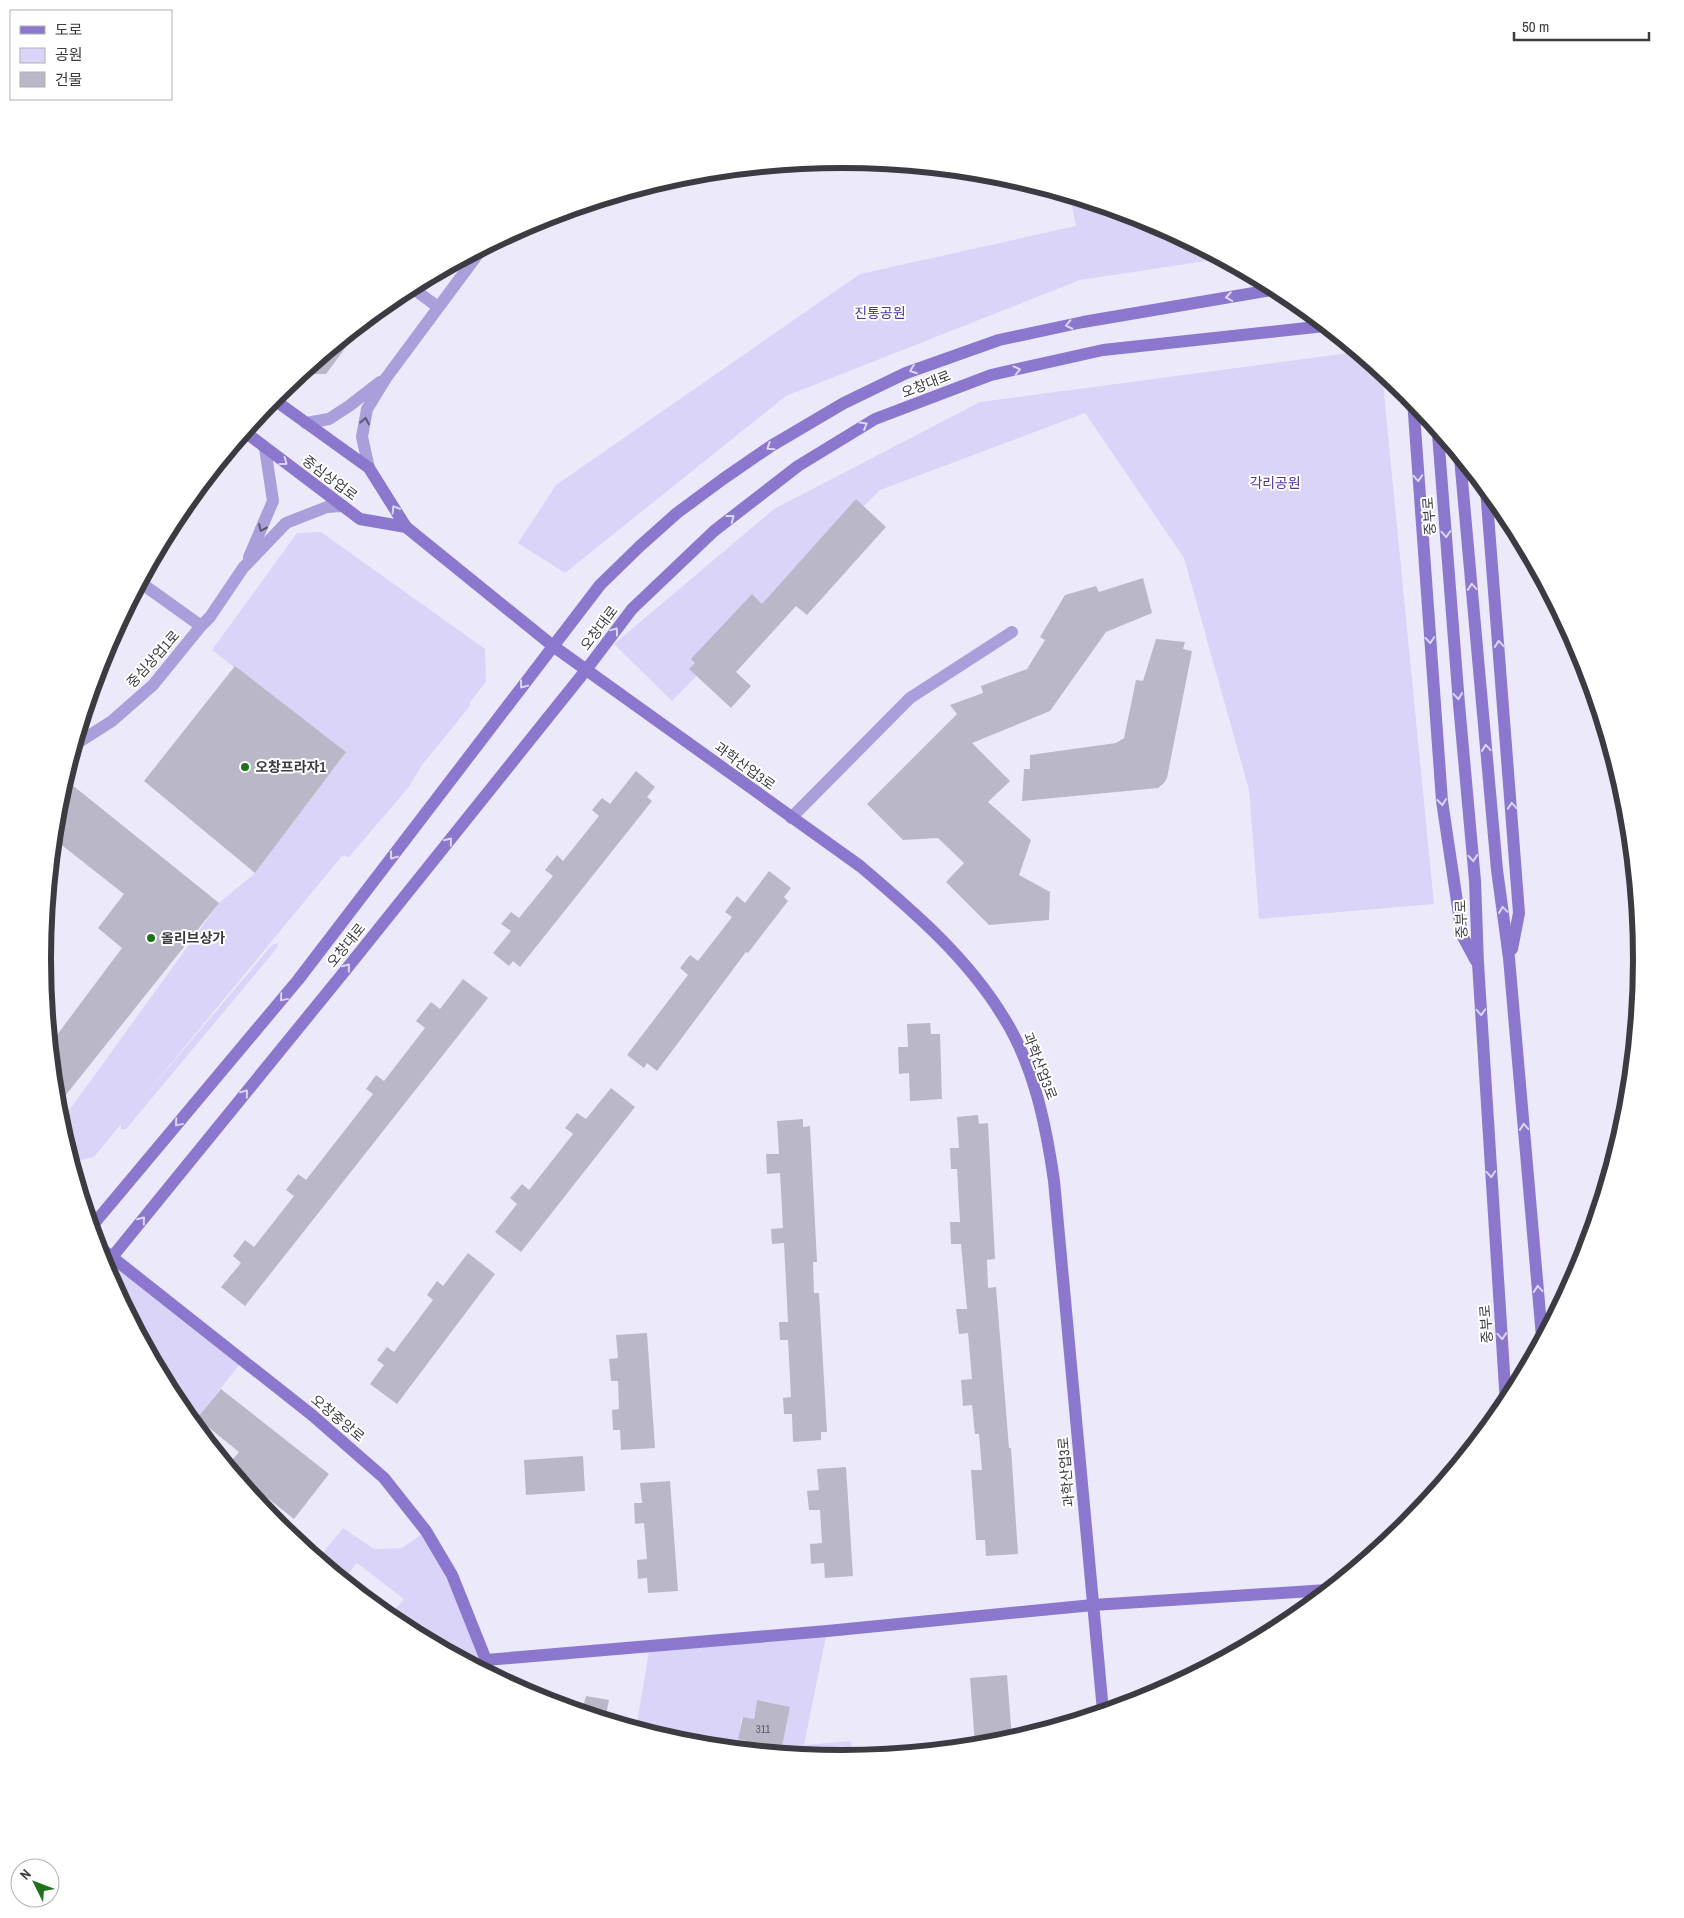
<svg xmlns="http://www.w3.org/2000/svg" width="1684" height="1918" font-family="'Archivo Narrow','Noto Sans KR',sans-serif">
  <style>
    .green { fill: #d9d4f8 }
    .building { fill: #bab8c8 }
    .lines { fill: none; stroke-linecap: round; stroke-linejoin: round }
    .street { stroke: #aa9fda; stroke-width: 12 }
    .secondary { stroke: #8b78ce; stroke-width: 12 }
    .oneway { stroke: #dcd6f0 }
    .oneway2 { stroke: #5d596f }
    .poi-dot { fill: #20721a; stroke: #fff; stroke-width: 2 }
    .labels { text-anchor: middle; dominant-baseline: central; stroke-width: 4; stroke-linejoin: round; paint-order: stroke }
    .number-label { font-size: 11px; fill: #5c5a63 }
    .park-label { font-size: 14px; fill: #53349a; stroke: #fff }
    .street-label { font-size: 14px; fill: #3c3b41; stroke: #fff }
    .poi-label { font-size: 14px; font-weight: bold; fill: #3c3b41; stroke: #fff; text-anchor: start }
    .rim { fill: none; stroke: #3c3b41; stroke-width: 6 }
  </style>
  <rect width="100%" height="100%" fill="#eceafa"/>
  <!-- green -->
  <g class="green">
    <path d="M1070 197 1148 220 1219 259 1080 280 786 396 565 573 518 543 556 485 860 274 1076 226Z"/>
    <path d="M1356 352 1382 373 1434 904 1259 919 1249 790 1184 558 1085 413 880 490 672 701 614 644 774 509 980 402Z"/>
    <path d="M321 532 485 649 486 682 470 702V706L422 765 408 788 349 857 342 856 135 1107 272 945 278 943 277 948 126 1129 121 1130V1124L94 1157 72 1162 60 1123 219 903 255 873 345 753 212 650 297 533Z"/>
    <path d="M112 1257 243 1360 193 1423 177 1403 104 1267Z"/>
    <path d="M343 1528 374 1549 402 1548 426 1531 487 1671 398 1624 389 1617 404 1599 357 1563 344 1579 318 1559Z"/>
    <path d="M827 1631 804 1745 851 1741 852 1757 836 1758 781 1752 790 1707 758 1700 753 1719 742 1717 738 1739 747 1741 745 1749 686 1743 636 1728 650 1646Z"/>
  </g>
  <!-- building -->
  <g class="building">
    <path d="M348 335 352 339 326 374H301Z"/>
    <path d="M856 499 886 527 807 615 796 606 736 672 751 686 731 708 689 669 695 663 691 659 752 594 762 604Z"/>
    <path d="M1143 578 1152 613 1106 632 1050 711 972 743 1010 781 988 802 1031 840 1019 875 1050 892 1049 920 989 925 946 882 964 863 938 838 903 840 867 804 957 714 950 705 983 693 981 686 1027 669 1045 640 1040 637 1065 595 1096 586 1099 592Z"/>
    <path d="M1156 639 1185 642 1183 649 1192 651 1167 778 1164 783 1158 788 1022 801 1024 769H1030V755L1116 743 1124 738 1136 680 1143 681Z"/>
    <path d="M235 666 346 752 255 873 144 781Z"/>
    <path d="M636 771 655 787 647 797 652 801 520 967 513 961 509 966 493 953 511 931 501 924 511 912 519 918 553 876 545 870 557 855 563 861 599 816 592 810 602 798 610 804Z"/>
    <path d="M71 784 219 903 57 1106 51 1043 122 948 98 928 124 894 54 839 59 798Z"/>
    <path d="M769 871 791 888 784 897 788 901 748 953 746 952 657 1071 647 1063 644 1068 627 1055 688 975 680 968 690 955 698 961 732 917 725 912 737 896 745 903Z"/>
    <path d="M463 979 488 998 245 1306 221 1287 241 1263 233 1256 245 1240 254 1247 294 1196 286 1190 298 1174 306 1180 373 1094 366 1089 376 1075 384 1081 425 1028 416 1021 431 1002 440 1009Z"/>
    <path d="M930 1023 931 1034H940L942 1099 910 1101 909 1073 899 1074 898 1047H908L907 1024Z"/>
    <path d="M611 1088 635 1107 521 1252 495 1232 517 1204 510 1198 522 1184 529 1190 573 1134 565 1128 577 1113 586 1119Z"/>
    <path d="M978 1115 979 1124 988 1123 995 1259 987 1260 988 1288 996 1287 1009 1448H1011L1018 1554 986 1556 985 1540H976L971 1470H982L979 1434H975L972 1405 963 1406 961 1380 972 1379 968 1333 959 1334 956 1309H967L961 1244H951L950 1222H960L957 1169H951L950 1148H959L957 1117Z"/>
    <path d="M803 1119V1127L810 1126 817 1262H813L814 1293H819L827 1432H821V1440L793 1442 792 1414H784L783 1398 791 1397 788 1340H780L779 1322H788L784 1243 772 1244 771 1229 783 1228 780 1173 767 1174 766 1154H779L777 1121Z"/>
    <path d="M468 1253 495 1274 397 1404 370 1384 384 1365 377 1360 387 1347 394 1352 433 1300 427 1295 437 1281 443 1286Z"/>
    <path d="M647 1333 655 1448 621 1450 620 1430H613L612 1410 619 1409 618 1381H611L609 1359 618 1358 616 1335Z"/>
    <path d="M221 1389 329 1474 294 1519 230 1468 228 1465 239 1452 197 1418Z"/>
    <path d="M583 1456 585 1491 526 1495 524 1460Z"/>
    <path d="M846 1467 853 1576 825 1578 824 1563 811 1564 810 1544 822 1543 820 1510H809L807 1491 819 1490 817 1469Z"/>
    <path d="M670 1481 678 1591 648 1593 647 1578 638 1579 637 1560 647 1559 644 1523 635 1524 634 1503H642L640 1483Z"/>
    <path d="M1007 1675 1012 1739 998 1743 975 1745 970 1678Z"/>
    <path d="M586 1696 609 1700 605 1719 582 1712Z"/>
    <path d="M757 1700 790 1707 781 1752 745 1749 747 1741 738 1739 743 1717 754 1719Z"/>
  </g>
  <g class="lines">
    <!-- street -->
    <g class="street">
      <path d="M411 287 438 307"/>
      <path d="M306 423 329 419 349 406 380 382"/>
      <path d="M369 468 362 437 367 409 386 378 481 250"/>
      <path d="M249 557 273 501 265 448"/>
      <path d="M141 583 201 626"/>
      <path d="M76 744 112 721 153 685 201 626 210 617 243 568 286 523 327 507 343 506"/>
      <path d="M791 818 910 698 1012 632"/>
    </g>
    <!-- secondary -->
    <g class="secondary">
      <path d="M1413 400 1442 801 1462 935 1476 961"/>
      <path d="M245 432 360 519 406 527 369 468 273 399"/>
      <path d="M1438 434 1459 704 1475 881 1478 963 1506 1404"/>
      <path d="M1460 458 1497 870 1509 958 1542 1337"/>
      <path d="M1486 489 1519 913 1512 949"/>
      <path d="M406 527 553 646 860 866C913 911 968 958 1004 1018 1034 1066 1046 1125 1054 1181L1103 1711"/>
      <path d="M92 1226 298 980 600 585 640 546 677 513 723 479 771 446 844 403 906 373 999 340 1083 322 1277 289"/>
      <path d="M98 1246 312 1415 384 1478 426 1531 452 1575 486 1660 487 1671"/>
      <path d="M104 1267 344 972 586 670 632 609 714 531 798 466 875 419 991 375 1103 350 1325 326"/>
      <path d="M486 1660 827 1631 1093 1605 1327 1590"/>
    </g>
  </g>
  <!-- one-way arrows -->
  <defs><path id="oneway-chevron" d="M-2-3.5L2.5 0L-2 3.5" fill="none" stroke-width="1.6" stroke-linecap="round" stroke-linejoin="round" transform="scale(1.25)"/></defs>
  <g class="oneway">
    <use href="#oneway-chevron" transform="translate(1229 297) rotate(171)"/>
    <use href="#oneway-chevron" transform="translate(1069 325) rotate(168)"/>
    <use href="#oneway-chevron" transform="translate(913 370) rotate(160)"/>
    <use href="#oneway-chevron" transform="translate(1017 370) rotate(-13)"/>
    <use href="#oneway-chevron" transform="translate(864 425) rotate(-31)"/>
    <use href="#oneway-chevron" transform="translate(770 447) rotate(147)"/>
    <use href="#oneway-chevron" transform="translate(284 462) rotate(37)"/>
    <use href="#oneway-chevron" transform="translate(1418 478) rotate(86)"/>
    <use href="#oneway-chevron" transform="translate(395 509) rotate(-122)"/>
    <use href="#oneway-chevron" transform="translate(731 518) rotate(-38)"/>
    <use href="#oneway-chevron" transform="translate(1446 534) rotate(86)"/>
    <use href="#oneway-chevron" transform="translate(1472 587) rotate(-95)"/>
    <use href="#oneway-chevron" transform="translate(615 631) rotate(-53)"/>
    <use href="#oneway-chevron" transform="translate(1430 640) rotate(86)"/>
    <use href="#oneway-chevron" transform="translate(1499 644) rotate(-95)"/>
    <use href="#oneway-chevron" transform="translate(523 685) rotate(127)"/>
    <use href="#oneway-chevron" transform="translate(1458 696) rotate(85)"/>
    <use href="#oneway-chevron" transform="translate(1486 748) rotate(-95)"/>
    <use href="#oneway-chevron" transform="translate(1442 802) rotate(84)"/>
    <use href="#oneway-chevron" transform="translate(1512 806) rotate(-94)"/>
    <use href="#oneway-chevron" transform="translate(449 841) rotate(-51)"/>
    <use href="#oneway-chevron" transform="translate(393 856) rotate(127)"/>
    <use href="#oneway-chevron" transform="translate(1473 858) rotate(85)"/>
    <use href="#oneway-chevron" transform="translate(1503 910) rotate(-98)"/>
    <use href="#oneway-chevron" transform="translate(347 967) rotate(-51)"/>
    <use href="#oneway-chevron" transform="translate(283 998) rotate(130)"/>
    <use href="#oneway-chevron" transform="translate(1481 1012) rotate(86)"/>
    <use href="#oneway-chevron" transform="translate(245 1093) rotate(-51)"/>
    <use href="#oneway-chevron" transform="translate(178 1123) rotate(130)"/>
    <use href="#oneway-chevron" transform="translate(1524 1127) rotate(-95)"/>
    <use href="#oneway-chevron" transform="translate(1491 1174) rotate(86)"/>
    <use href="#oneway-chevron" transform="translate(142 1220) rotate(-51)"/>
    <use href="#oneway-chevron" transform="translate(1538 1289) rotate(-95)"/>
    <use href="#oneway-chevron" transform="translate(1502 1336) rotate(86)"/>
  </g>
  <g class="oneway2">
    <use href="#oneway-chevron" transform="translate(365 421) rotate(-79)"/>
    <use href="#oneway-chevron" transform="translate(262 528) rotate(114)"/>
  </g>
  <!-- markers -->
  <g class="poi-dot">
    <circle cx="245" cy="767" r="5"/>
    <circle cx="151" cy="938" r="5"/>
  </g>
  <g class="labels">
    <!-- number labels -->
    <g class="number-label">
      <text x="763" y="1729">311</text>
    </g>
    <!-- park labels -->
    <g class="park-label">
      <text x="880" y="313">진통공원</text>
      <text x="1275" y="483">각리공원</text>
    </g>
    <!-- street labels -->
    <g class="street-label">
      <text transform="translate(926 384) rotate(-21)">오창대로</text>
      <text transform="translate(330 478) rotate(37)">중심상업로</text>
      <text transform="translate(1429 516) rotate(-94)">중부로</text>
      <text transform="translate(599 628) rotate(-53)">오창대로</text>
      <text transform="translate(153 659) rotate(-48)">중심상업1로</text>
      <text transform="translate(745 766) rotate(36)">과학산업3로</text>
      <text transform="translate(1461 919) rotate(-92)">중부로</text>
      <text transform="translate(346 945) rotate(-51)">오창대로</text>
      <text transform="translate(1040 1066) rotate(69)">과학산업3로</text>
      <text transform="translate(1486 1324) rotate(-94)">중부로</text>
      <text transform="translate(338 1418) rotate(40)">오창중앙로</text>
      <text transform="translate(1066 1472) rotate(-95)">과학산업3로</text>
    </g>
    <!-- poi labels -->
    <g class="poi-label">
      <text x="255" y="767">오창프라자1</text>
      <text x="161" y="938">올리브상가</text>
    </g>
  </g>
  <!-- crop -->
  <path d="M0 0H1684V1918H0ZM51 959a791 791 0 1 1 1582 0a791 791 0 1 1-1582 0Z" fill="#fff" fill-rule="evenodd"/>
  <path class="rim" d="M51 959a791 791 0 1 1 1582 0a791 791 0 1 1-1582 0Z"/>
  <!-- legend -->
  <rect x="10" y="10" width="162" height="90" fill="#ffffff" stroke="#b1b1b3"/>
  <rect x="20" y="26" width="25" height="8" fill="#8b78ce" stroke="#b1b1b3"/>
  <text x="55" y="35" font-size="15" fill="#3c3b41">도로</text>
  <rect x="20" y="48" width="25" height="15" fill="#d9d4f8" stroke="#b1b1b3"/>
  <text x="55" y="60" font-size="15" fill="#3c3b41">공원</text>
  <rect x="20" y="72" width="25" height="15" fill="#bab8c8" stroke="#b1b1b3"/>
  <text x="55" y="85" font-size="15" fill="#3c3b41">건물</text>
  <!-- north arrow -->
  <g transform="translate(35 1883) rotate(312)"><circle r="24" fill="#ffffff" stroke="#b1b1b3"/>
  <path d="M0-4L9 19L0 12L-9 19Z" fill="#20721a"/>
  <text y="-8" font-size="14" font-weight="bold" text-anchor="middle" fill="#3c3b41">N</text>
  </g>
  <!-- scale -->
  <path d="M1514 32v8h135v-8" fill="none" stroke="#3c3b41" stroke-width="2.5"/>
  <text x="1522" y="32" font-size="15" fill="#3c3b41" stroke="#ffffff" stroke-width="4" paint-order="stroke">50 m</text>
</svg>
